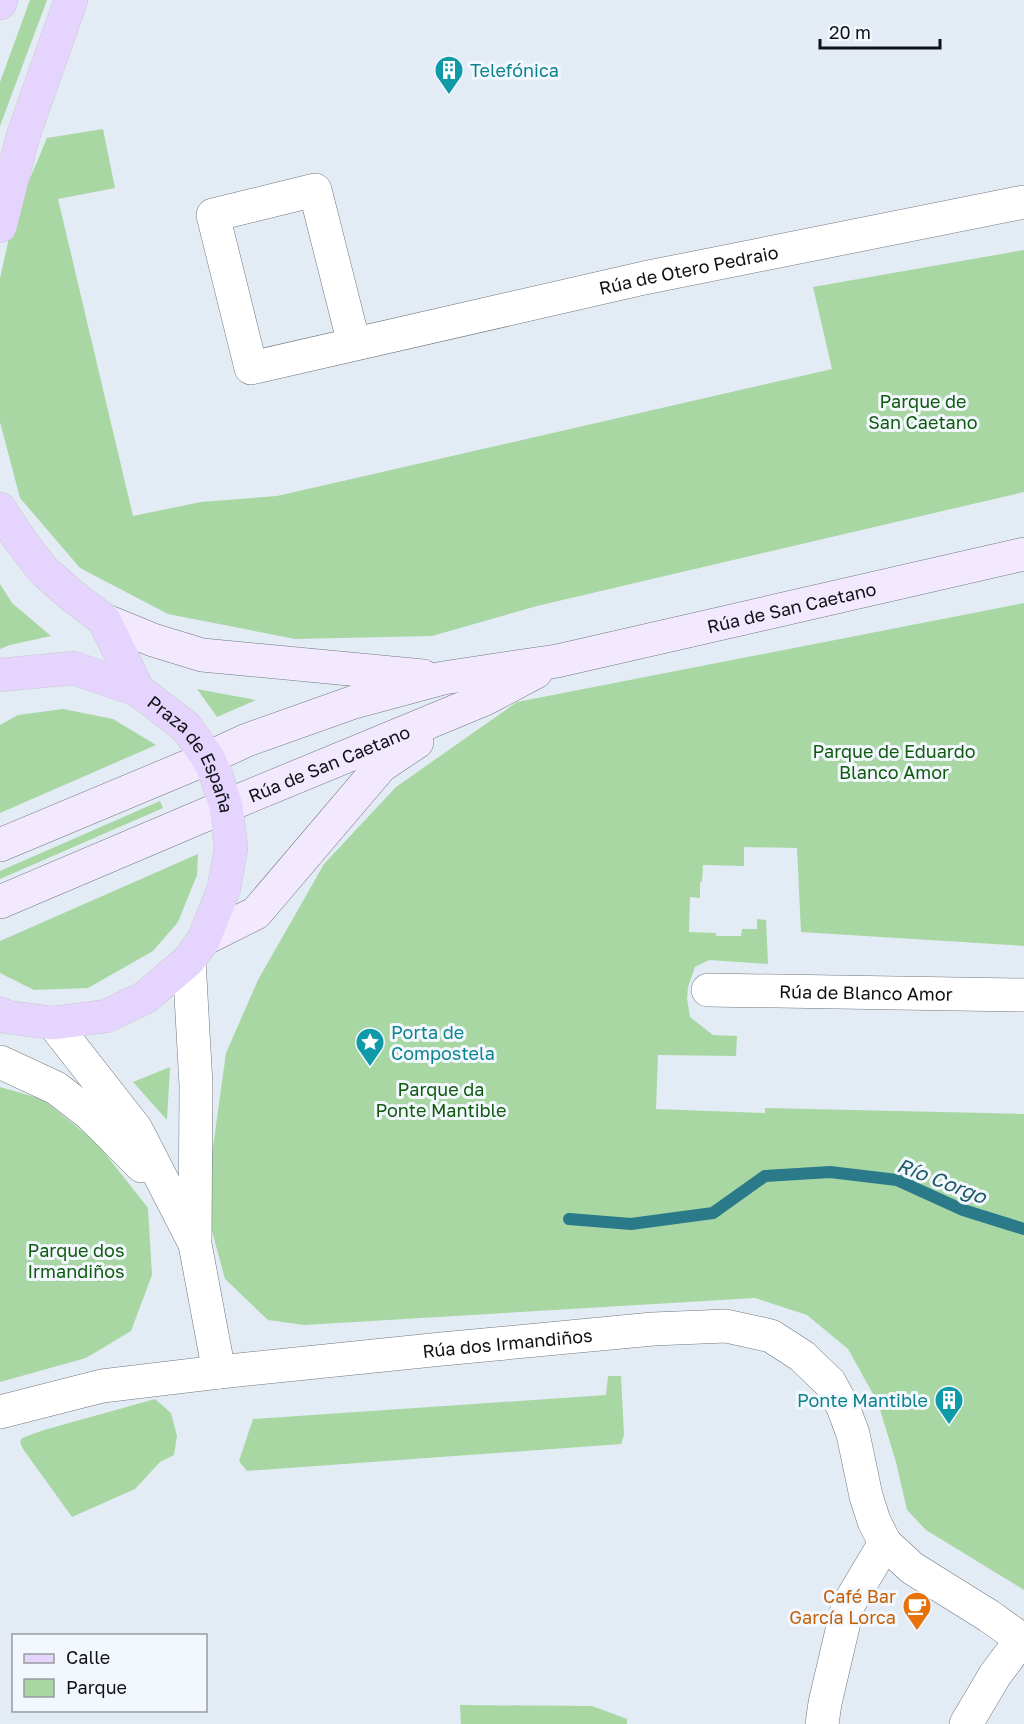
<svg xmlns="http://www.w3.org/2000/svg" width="1024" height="1724" font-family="'Golos Text',sans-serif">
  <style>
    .green { fill: #a8d7a4 }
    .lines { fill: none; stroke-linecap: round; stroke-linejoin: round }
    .stream { stroke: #2b7a8a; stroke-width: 12 }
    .street-casing { stroke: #70787f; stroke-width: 34 }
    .secondary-casing { stroke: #70787f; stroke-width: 34 }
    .primary-casing { stroke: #cacbcb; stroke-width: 34 }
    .street { stroke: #fff; stroke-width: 33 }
    .secondary { stroke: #f2e9ff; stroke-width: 33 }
    .primary { stroke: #e4d4fe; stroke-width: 33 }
    .labels { text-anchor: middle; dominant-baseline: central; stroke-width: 6; stroke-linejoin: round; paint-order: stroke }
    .culture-label { font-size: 18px; fill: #0d838f; stroke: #f3f8fe; text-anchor: start }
    .street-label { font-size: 18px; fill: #0f1214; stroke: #f3f8fe }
    .park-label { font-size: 18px; fill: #105a0e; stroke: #f3f8fe }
    .food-label { font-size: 18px; fill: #c56008; stroke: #f3f8fe; text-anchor: end }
    .water-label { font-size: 20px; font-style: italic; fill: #1f5b68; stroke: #f3f8fe }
  </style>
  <rect width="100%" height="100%" fill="#e3ecf4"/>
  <!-- green -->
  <g class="green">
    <path d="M30 0H47L0 126V82Z"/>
    <path d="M103 129 115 188 58 199 133 516 201 502 277 496 832 369 813 287 1024 250V492L537 606 432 636 295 639 168 614 80 568 20 498 0 422V278L14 216 47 138Z"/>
    <path d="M0 584 12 603 51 636 10 645 0 649Z"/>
    <path d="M1024 603V946L801 932 797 848 744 847V866L703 865 702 881 700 882V898L690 897 689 932 716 933V936H741L742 929H757V919L766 920 768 964 709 960 695 967 688 987 687 999 690 1017 713 1035 737 1036 736 1056 658 1055 656 1109 765 1113V1108L1024 1114V1590L926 1530 907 1510 896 1462 878 1403 848 1349 807 1315 755 1298 304 1325 268 1320 225 1279 205 1205 226 1053 258 980 324 864 396 787 517 702Z"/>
    <path d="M197 689 256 700 217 717Z"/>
    <path d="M63 709 113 719 156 745 0 813V725L18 715Z"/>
    <path d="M160 801 163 808 0 879V871Z"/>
    <path d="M198 854 197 875 178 922 153 951 88 988 34 990 0 973V941Z"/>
    <path d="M170 1067 167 1120 133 1082Z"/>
    <path d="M0 1087 42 1099 96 1142 148 1208 152 1275 131 1331 86 1358 0 1382Z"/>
    <path d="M608 1376H621L624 1435 621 1444 247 1471 239 1461 253 1419 606 1395Z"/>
    <path d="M155 1399 171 1413 177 1436 174 1455 160 1462 135 1489 72 1517 23 1449 20 1442 22 1438 44 1430Z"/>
    <path d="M460 1705 592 1706 627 1719V1724H461Z"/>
  </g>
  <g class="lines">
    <!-- stream -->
    <path class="stream" d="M569 1219 631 1224 713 1213 765 1176 830 1172 897 1180 963 1210 1024 1229"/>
    <!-- street casing -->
    <g class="street-casing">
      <g id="street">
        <path id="s1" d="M354 344 315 190 213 215 251 368 644 278 1024 202"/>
        <path d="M189 960 196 1085 195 1244 219 1372"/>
        <path id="s2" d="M708 990 1024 995"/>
        <path d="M53 1023 136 1129 193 1240"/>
        <path d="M0 1062 56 1088 91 1115 142 1166"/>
        <path id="s3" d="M0 1412 102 1386 219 1372 442 1349 653 1329 726 1326 771 1336 802 1356 830 1383 843 1407 853 1434 866 1496 874 1521 885 1543 912 1568 989 1616 1024 1641"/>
        <path d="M822 1724 825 1703 848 1605 885 1543"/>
        <path d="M966 1724 995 1675 1022 1639"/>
      </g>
    </g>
    <!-- secondary casing -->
    <g class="secondary-casing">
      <g id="secondary">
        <path d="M104 620 153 640 202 655 423 676"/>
        <path id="s4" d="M0 845 208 758 247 740 354 702 443 678 557 661 1024 554"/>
        <path id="s5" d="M0 902 226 806 485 699 536 672"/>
        <path d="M204 939 256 913 381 766 417 742"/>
      </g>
    </g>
    <!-- primary casing -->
    <g class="primary-casing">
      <g id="primary">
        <path d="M0 3 1 0"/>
        <path d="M0 226 23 136 71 0"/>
        <path d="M0 509 18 537 43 570 70 594 104 620 138 690"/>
        <path id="s6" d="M0 675 73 668 138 690 186 727 208 758 216 775 226 806 231 848 224 888 204 939 189 960 146 997 106 1016 53 1023 7 1017 0 1014"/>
      </g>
    </g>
    <!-- street -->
    <use href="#street" class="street"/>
    <!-- secondary -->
    <use href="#secondary" class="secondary"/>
    <!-- primary -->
    <use href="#primary" class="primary"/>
  </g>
  <!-- icons -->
  <defs>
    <g id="building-pin" transform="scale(1.5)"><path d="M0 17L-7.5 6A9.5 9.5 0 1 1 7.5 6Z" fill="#0f9aa8" stroke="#f3f8fe"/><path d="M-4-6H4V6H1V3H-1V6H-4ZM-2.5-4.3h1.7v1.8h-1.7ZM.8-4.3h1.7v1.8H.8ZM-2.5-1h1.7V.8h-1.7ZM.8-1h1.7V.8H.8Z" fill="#fff"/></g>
    <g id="sight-pin" transform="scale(1.5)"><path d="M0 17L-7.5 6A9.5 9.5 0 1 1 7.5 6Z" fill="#0f9aa8" stroke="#f3f8fe"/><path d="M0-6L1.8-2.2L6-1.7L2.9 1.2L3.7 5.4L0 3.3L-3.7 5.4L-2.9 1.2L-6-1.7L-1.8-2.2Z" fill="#fff"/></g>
    <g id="cafe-pin" transform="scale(1.5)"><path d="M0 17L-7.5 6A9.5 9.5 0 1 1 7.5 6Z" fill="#e8710a" stroke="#f3f8fe"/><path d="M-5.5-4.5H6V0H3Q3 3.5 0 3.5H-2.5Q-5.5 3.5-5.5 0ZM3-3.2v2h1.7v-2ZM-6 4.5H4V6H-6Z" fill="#fff"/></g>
  </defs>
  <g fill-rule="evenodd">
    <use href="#building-pin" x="449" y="70"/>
    <use href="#sight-pin" x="370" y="1042"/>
    <use href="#building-pin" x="949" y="1400"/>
    <use href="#cafe-pin" x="917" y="1606"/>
  </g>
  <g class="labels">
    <!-- culture labels -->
    <g class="culture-label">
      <text x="470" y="70">Telefónica</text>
      <text x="391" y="1032">Porta de<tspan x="391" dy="21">Compostela</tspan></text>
      <text x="928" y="1400" text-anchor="end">Ponte Mantible</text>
    </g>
    <!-- street labels -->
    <g class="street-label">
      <text stroke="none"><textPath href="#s1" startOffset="870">Rúa de Otero Pedraio</textPath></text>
      <text stroke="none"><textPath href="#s4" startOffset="830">Rúa de San Caetano</textPath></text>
      <text stroke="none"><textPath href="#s6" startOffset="228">Praza de España</textPath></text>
      <text stroke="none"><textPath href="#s5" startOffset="357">Rúa de San Caetano</textPath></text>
      <text stroke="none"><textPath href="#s2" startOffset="158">Rúa de Blanco Amor</textPath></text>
      <text stroke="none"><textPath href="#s3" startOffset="513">Rúa dos Irmandiños</textPath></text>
    </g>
    <!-- park labels -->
    <g class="park-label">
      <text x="923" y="401">Parque de<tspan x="923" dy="21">San Caetano</tspan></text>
      <text x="894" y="751">Parque de Eduardo<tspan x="894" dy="21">Blanco Amor</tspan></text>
      <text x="441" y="1089">Parque da<tspan x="441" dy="21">Ponte Mantible</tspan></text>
      <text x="76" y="1250">Parque dos<tspan x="76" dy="21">Irmandiños</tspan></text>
    </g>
    <!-- food labels -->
    <g class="food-label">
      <text x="896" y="1596">Café Bar<tspan x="896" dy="21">García Lorca</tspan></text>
    </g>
    <!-- water labels -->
    <g class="water-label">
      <text transform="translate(942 1180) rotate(21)">Río Corgo</text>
    </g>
  </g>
  <!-- legend -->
  <rect x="12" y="1634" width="195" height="78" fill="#f3f8fe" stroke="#989ca0" stroke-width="1.5"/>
  <rect x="24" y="1654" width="30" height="9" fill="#e4d4fe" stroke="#989ca0" stroke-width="1.5"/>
  <text x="66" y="1664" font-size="18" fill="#0f1214">Calle</text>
  <rect x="24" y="1679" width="30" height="18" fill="#a8d7a4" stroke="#989ca0" stroke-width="1.5"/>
  <text x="66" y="1694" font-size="18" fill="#0f1214">Parque</text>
  <!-- scale -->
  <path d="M820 39v9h120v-9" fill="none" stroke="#0f1214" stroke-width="3"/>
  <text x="829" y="39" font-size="18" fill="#0f1214" stroke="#f3f8fe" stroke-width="4.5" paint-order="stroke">20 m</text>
</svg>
